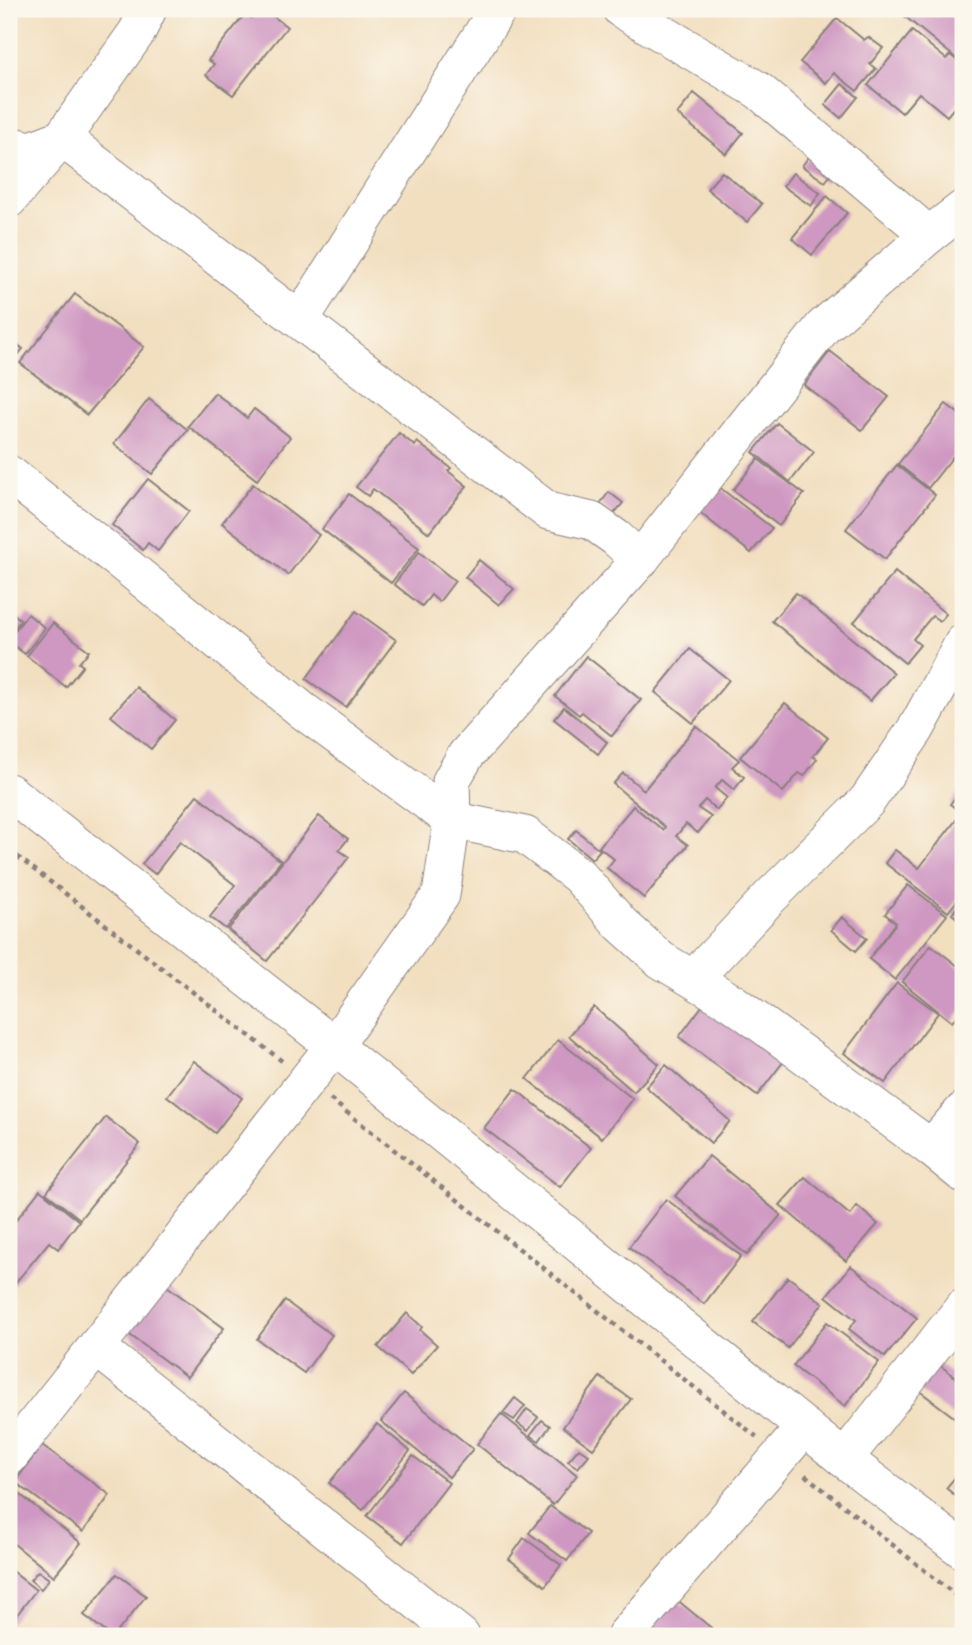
<svg xmlns="http://www.w3.org/2000/svg" width="972" height="1645" font-family="Sriracha,sans-serif">
  <style>
    .building { fill: #cf98c2 }
    .lines { fill: none; stroke-linecap: round; stroke-linejoin: round }
    .minor-casing { stroke: #8a807e; stroke-width: 39 }
    .path { stroke: #8a807e; stroke-width: 4.5; stroke-dasharray: 5 5; stroke-linecap: butt }
    .minor { stroke: #fff; stroke-width: 37 }
  </style>
  <rect width="100%" height="100%" fill="#fbf7ec"/>
  <filter id="ink" filterUnits="userSpaceOnUse"><feTurbulence type="fractalNoise" baseFrequency=".0143" numOctaves="2"/><feDisplacementMap in="SourceGraphic" scale="14" xChannelSelector="R" yChannelSelector="G"/><feConvolveMatrix kernelMatrix="1 2 1 2 8 2 1 2 1" color-interpolation-filters="sRGB"/></filter>
  <filter id="wash" filterUnits="userSpaceOnUse"><feTurbulence type="fractalNoise" baseFrequency=".00686" numOctaves="4" result="noise"/><feDisplacementMap in="SourceGraphic" scale="28" xChannelSelector="R" yChannelSelector="G"/><feGaussianBlur stdDeviation="1.57" result="paint"/><feColorMatrix in="noise" values="0 0 0 0 0 0 0 0 0 0 0 0 0 0 0 0 0 1.4 0 .05"/><feComposite in="paint" operator="in"/></filter>
  <g filter="url(#wash)">
    <rect width="100%" height="100%" fill="#f2dfc0"/>
    <g id="blocks">
      <!-- building -->
      <g class="building">
        <path d="M258 9H264L287 27 233 95 206 75 214 64 208 60 245 14 251 18Z"/>
        <path d="M896 9H963V64L914 24Z"/>
        <path d="M837 18 864 40 868 37 883 48 870 64 876 69 857 91 834 73 826 83 800 62Z"/>
        <path d="M912 31 946 59 950 55 963 65V97L947 116 919 93 902 113 868 85Z"/>
        <path d="M842 84 858 97 841 118 825 105Z"/>
        <path d="M694 93 743 133 726 154 677 114Z"/>
        <path d="M810 155 833 172 825 182 802 166Z"/>
        <path d="M722 172 762 204 747 222 707 189Z"/>
        <path d="M793 173 820 193 811 206 783 186Z"/>
        <path d="M827 196 847 213 812 255 792 238Z"/>
        <path d="M75 294 144 347 87 415 20 363Z"/>
        <path d="M9 338 23 349 9 366Z"/>
        <path d="M830 351 889 397 862 430 804 385Z"/>
        <path d="M215 393 247 418 254 409 290 437 257 480 188 426Z"/>
        <path d="M149 399 188 430 152 474 114 444Z"/>
        <path d="M946 404 963 417V444L928 488 898 464Z"/>
        <path d="M777 423 814 452 790 482 753 452Z"/>
        <path d="M399 433 415 446 417 442 451 468 448 471 467 486 429 533 373 489 368 496 356 487Z"/>
        <path d="M758 459 804 494 779 526 733 490Z"/>
        <path d="M897 465 935 495 885 559 846 529Z"/>
        <path d="M148 479 189 511 158 551 148 543 143 550 112 525Z"/>
        <path d="M253 484 319 535 288 575 222 523Z"/>
        <path d="M719 487 772 528 751 553 699 512Z"/>
        <path d="M609 492 623 503 613 515 600 504Z"/>
        <path d="M349 494 419 548 391 583 322 529Z"/>
        <path d="M419 552 455 581 439 602 431 595 422 606 394 584Z"/>
        <path d="M479 560 514 589 499 605 465 577Z"/>
        <path d="M895 572 946 614 940 621 932 616 913 639 920 645 905 663 854 622Z"/>
        <path d="M796 593 894 673 870 701 772 621Z"/>
        <path d="M9 610 21 620 9 635Z"/>
        <path d="M356 611 396 640 346 707 306 679Z"/>
        <path d="M28 614 45 628 25 654 9 642V638Z"/>
        <path d="M53 623 89 651 79 663 83 666 66 687 27 656Z"/>
        <path d="M690 649 729 680 693 723 655 692Z"/>
        <path d="M586 656 641 700 612 736 582 712 579 715 555 696Z"/>
        <path d="M136 687 175 720 151 749 111 716Z"/>
        <path d="M785 703 828 738 813 756 817 759 804 776 799 773 783 792 740 757Z"/>
        <path d="M564 707 607 742 598 754 554 719Z"/>
        <path d="M696 726 739 760 732 767 744 777 734 790 722 780 715 788 727 798 717 810 705 800 698 808 711 817 698 833 686 824 676 836 688 845 644 898 607 868 614 859 599 847 633 806 663 830 665 827 613 784 623 773 644 790Z"/>
        <path d="M961 790 963 792V814L950 804Z"/>
        <path d="M197 795 281 861 226 929 210 917 235 885 180 842 155 874 142 864Z"/>
        <path d="M960 815 963 818V893L948 912 885 863 895 850 919 868Z"/>
        <path d="M319 816 348 839 339 850 349 857 267 961 228 930Z"/>
        <path d="M576 830 600 850 592 859 568 839Z"/>
        <path d="M908 885 947 915 895 980 869 959 896 923 885 914Z"/>
        <path d="M963 900V923L952 914Z"/>
        <path d="M842 917 867 938 856 951 831 930Z"/>
        <path d="M931 945 963 970V1008L952 1022 902 982Z"/>
        <path d="M897 983 938 1013 885 1083 844 1053Z"/>
        <path d="M711 994 790 1053 757 1096 679 1037Z"/>
        <path d="M594 1007 659 1064 634 1092 569 1036Z"/>
        <path d="M558 1040 633 1099 602 1138 527 1079Z"/>
        <path d="M194 1061 242 1098 215 1133 167 1096Z"/>
        <path d="M666 1065 730 1121 711 1143 646 1087Z"/>
        <path d="M515 1089 591 1148 560 1187 484 1128Z"/>
        <path d="M106 1117 140 1144 80 1219 46 1193Z"/>
        <path d="M709 1156 781 1215 747 1255 675 1196Z"/>
        <path d="M805 1177 850 1215 857 1206 878 1224 846 1261 780 1205Z"/>
        <path d="M40 1190 79 1221 58 1249 49 1242 12 1287 9 1285V1229Z"/>
        <path d="M666 1199 741 1256 704 1304 629 1247Z"/>
        <path d="M851 1266 917 1318 885 1357 849 1329 856 1320 826 1296Z"/>
        <path d="M788 1277 823 1303 788 1348 753 1322Z"/>
        <path d="M156 1278 224 1328 187 1377 119 1327Z"/>
        <path d="M285 1301 332 1335 304 1373 257 1339Z"/>
        <path d="M407 1313 422 1327 420 1330 437 1345 411 1375 378 1347Z"/>
        <path d="M827 1322 879 1362 845 1406 793 1366Z"/>
        <path d="M937 1363 963 1383V1424L917 1389Z"/>
        <path d="M600 1377 631 1399 593 1449 563 1427Z"/>
        <path d="M404 1393 473 1449 449 1477 381 1421Z"/>
        <path d="M515 1398 525 1406 514 1420 503 1413Z"/>
        <path d="M527 1409 538 1417 528 1431 517 1423Z"/>
        <path d="M501 1414 577 1475 553 1505 477 1444Z"/>
        <path d="M542 1420 550 1426 539 1441 530 1435Z"/>
        <path d="M377 1424 410 1451 363 1510 329 1483Z"/>
        <path d="M42 1445 110 1495 83 1532 15 1482Z"/>
        <path d="M579 1448 589 1455 578 1468 568 1461Z"/>
        <path d="M413 1456 449 1483 403 1543 367 1516Z"/>
        <path d="M963 1468V1502L946 1488Z"/>
        <path d="M12 1488 81 1543 54 1576 9 1540V1492Z"/>
        <path d="M550 1506 588 1533 567 1561 529 1533Z"/>
        <path d="M524 1538 561 1565 545 1586 509 1559Z"/>
        <path d="M9 1569 36 1590 9 1625Z"/>
        <path d="M38 1571 49 1579 41 1589 30 1580Z"/>
        <path d="M117 1574 146 1596 114 1636H111L84 1615Z"/>
        <path d="M676 1599 721 1636H645Z"/>
      </g>
    </g>
  </g>
  <g filter="url(#ink)">
    <use href="#blocks" fill-opacity="0" stroke="#8a807e" stroke-width="2"/>
    <g class="lines">
      <!-- minor casing -->
      <g class="minor-casing">
        <g id="minor">
          <path d="M621 9 758 90 929 235"/>
          <path d="M9 145 31 150 62 138 137 32 148 9"/>
          <path d="M9 199 62 138 548 511 592 521 616 538 640 560"/>
          <path d="M300 320 498 9"/>
          <path d="M9 474 134 572 302 710 452 820 525 835 579 876 621 924 661 960 733 1003 931 1148 963 1174"/>
          <path d="M9 792 334 1046 844 1459 963 1550"/>
          <path d="M694 978 770 897 867 801 916 729 963 643"/>
          <path d="M931 1148 963 1111"/>
          <path d="M96 1347 461 1636"/>
          <path d="M9 1457 334 1046 441 895 452 820 451 781 466 755 640 560 823 327 929 235 963 209"/>
          <path d="M844 1459 963 1308"/>
          <path d="M625 1636 805 1427"/>
        </g>
      </g>
      <!-- path -->
      <g class="path">
        <path d="M9 850 282 1061"/>
        <path d="M330 1099 757 1437"/>
        <path d="M805 1475 963 1601"/>
      </g>
      <!-- minor -->
      <use href="#minor" class="minor"/>
    </g>
  </g>
  <!-- margin -->
  <rect width="972" height="1645" fill="none" stroke="#fbf7ec" stroke-width="35"/>
</svg>
